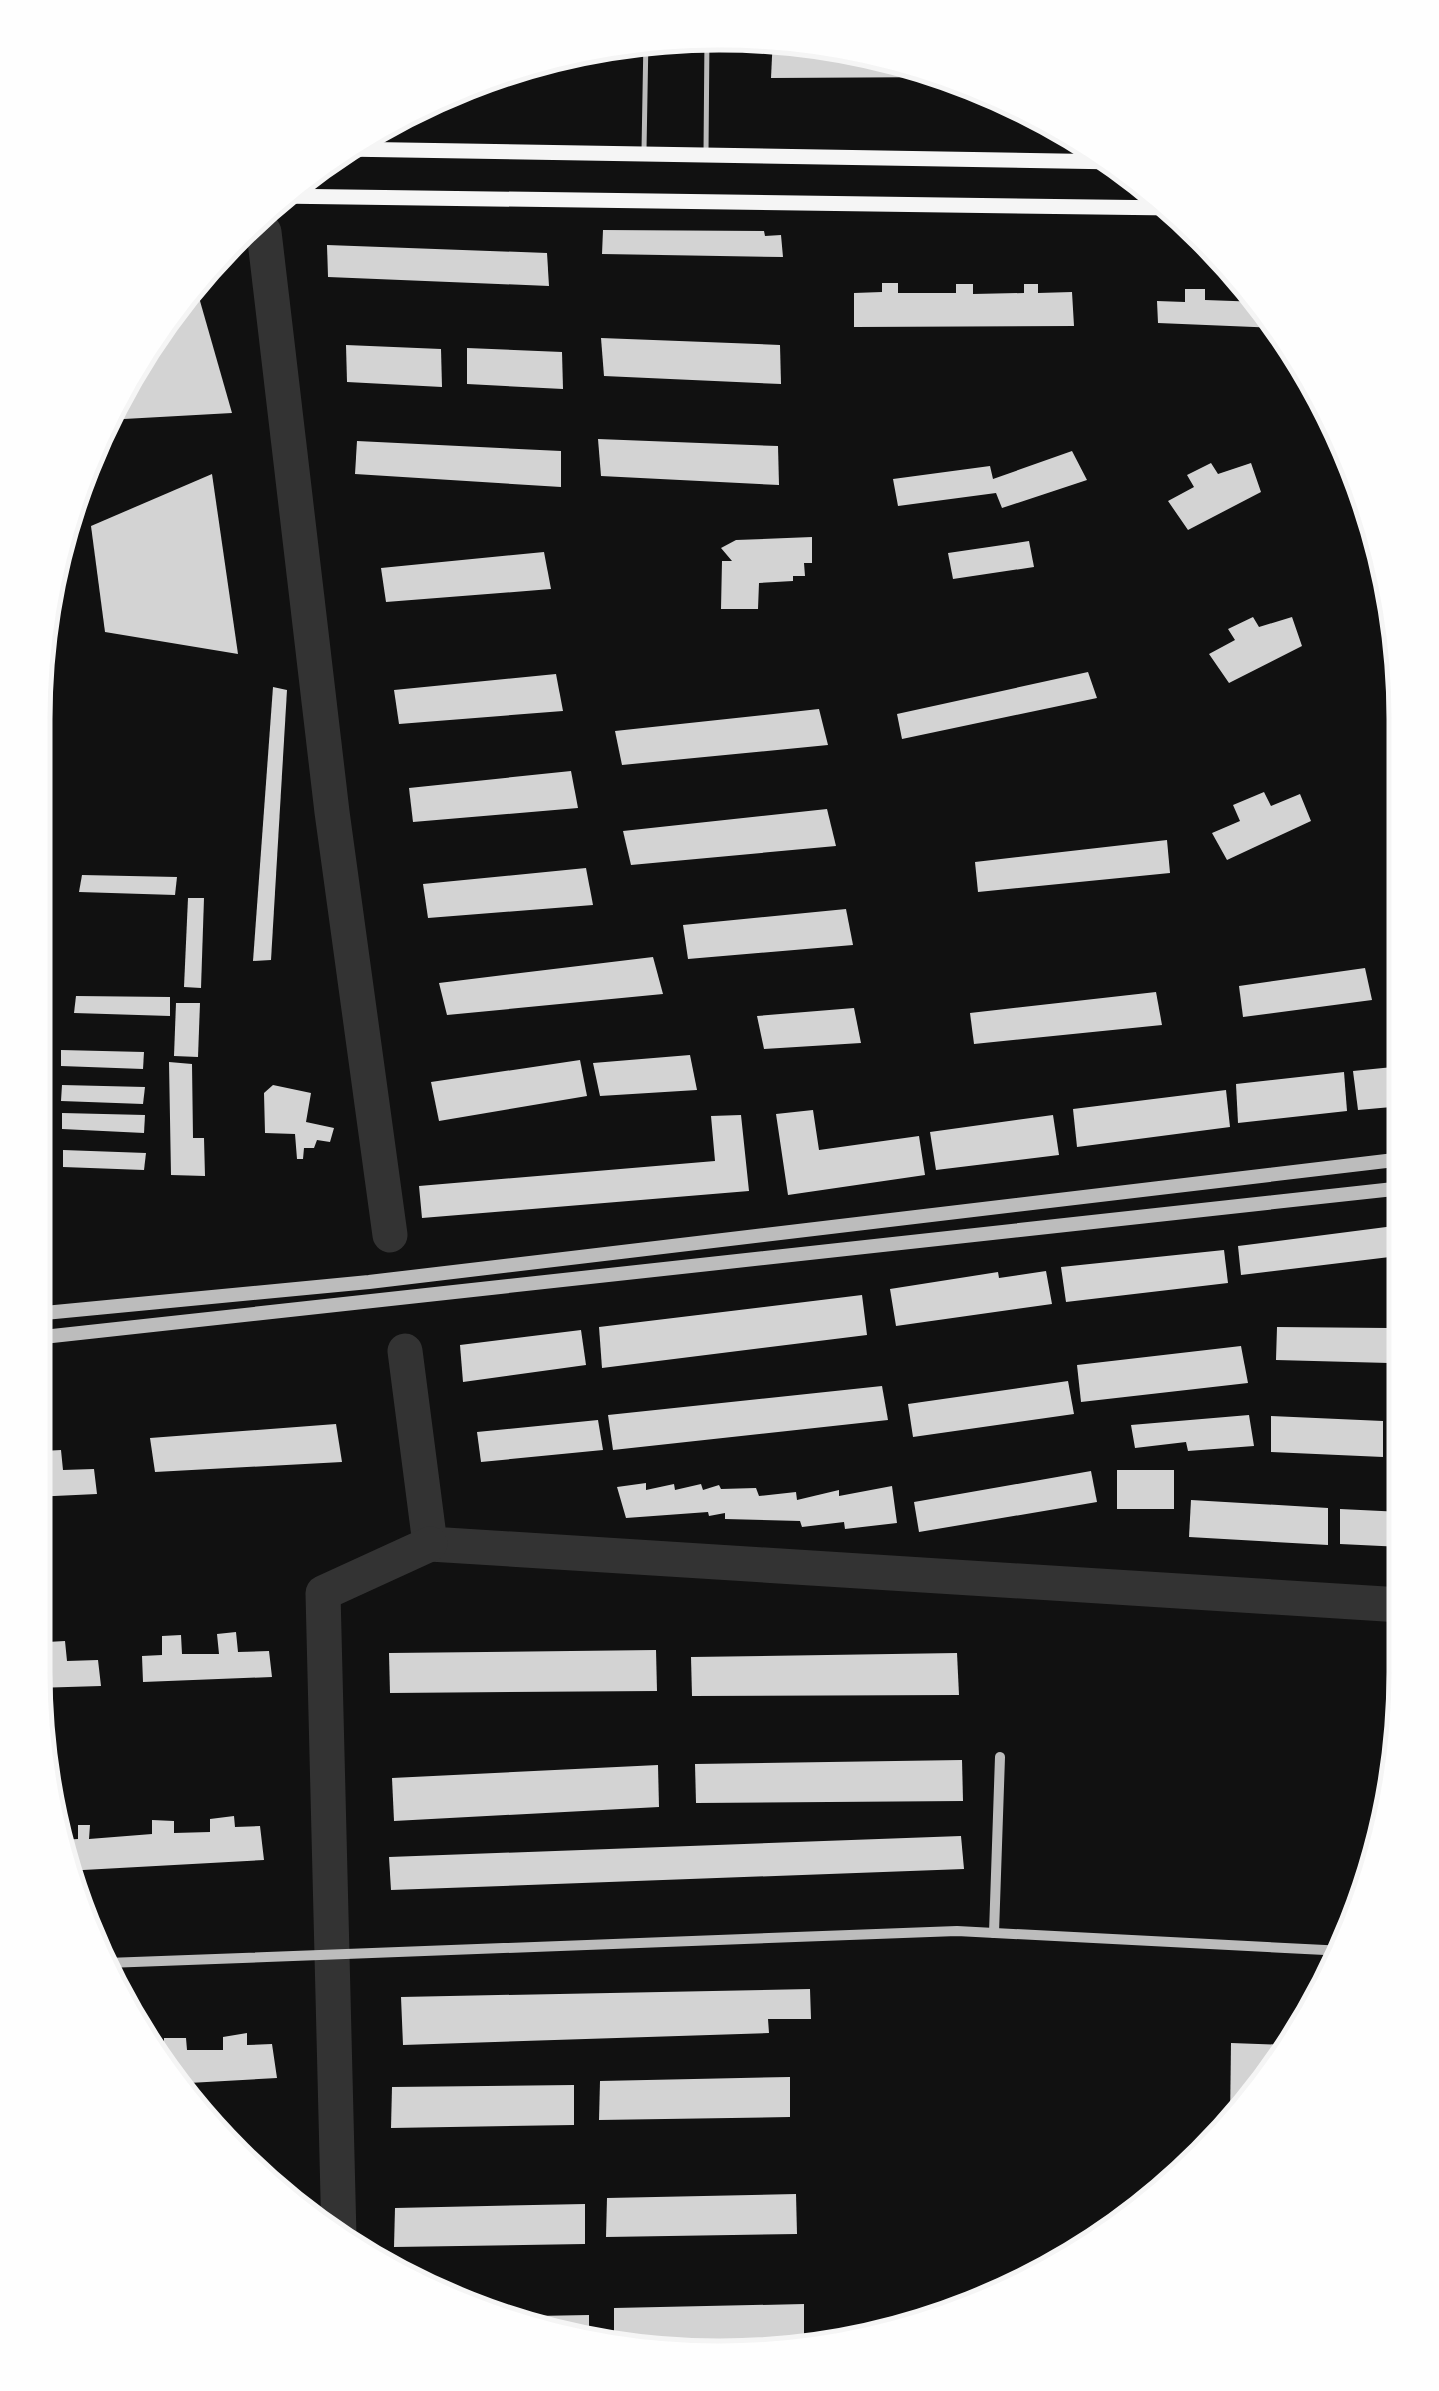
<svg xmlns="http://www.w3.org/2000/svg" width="1439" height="2391" font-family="'Sofia Sans Condensed',sans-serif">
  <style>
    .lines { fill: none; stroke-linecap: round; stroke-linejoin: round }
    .river { stroke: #333; stroke-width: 35 }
    .building { fill: #d3d3d3 }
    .service { stroke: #bcbcbc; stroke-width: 5 }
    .minor { stroke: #bcbcbc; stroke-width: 10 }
    .tertiary { stroke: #bcbcbc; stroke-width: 14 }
    .secondary { stroke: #f5f5f5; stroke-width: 15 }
    .rim { fill: none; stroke: #f5f5f5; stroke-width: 5 }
  </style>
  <rect width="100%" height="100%" fill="#111"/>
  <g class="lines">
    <!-- river -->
    <g class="river">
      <path d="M264 232 332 812 390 1235"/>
      <path d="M405 1351 430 1544 1401 1605"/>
      <path d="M339 2237 323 1593 430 1544"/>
    </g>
  </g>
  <!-- building -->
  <g class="building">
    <path d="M773 36 897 56 953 77 771 78Z"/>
    <path d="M603 230 764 231 765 236 781 235 783 257 602 254Z"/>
    <path d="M327 245 547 253 549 286 328 277Z"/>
    <path d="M194 280 232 413 106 420 174 302Z"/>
    <path d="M882 283H898V293H956V284H973V294L1024 293V284H1038V293L1072 292 1074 326 854 327V293L882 292Z"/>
    <path d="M1185 289H1205V300L1261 302 1280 328 1158 323 1157 301 1185 302Z"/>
    <path d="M601 338 780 345 781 384 604 376Z"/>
    <path d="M346 345 441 349 442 387 347 382Z"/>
    <path d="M467 348 562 352 563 389 467 384Z"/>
    <path d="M598 439 778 446 779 485 601 476Z"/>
    <path d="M357 441 561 451V487L355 474Z"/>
    <path d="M1072 451 1087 480 1002 508 996 493 898 506 893 479 990 466 993 479Z"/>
    <path d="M1211 463 1218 474 1251 463 1261 492 1188 530 1168 501 1194 487 1187 475Z"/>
    <path d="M212 474 238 654 105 632 91 526Z"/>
    <path d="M812 537V563H804L805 576H793V581L759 583 758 609H721L722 561H732L721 548 736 540Z"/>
    <path d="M1029 541 1034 567 953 579 948 553Z"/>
    <path d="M544 552 551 589 386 602 381 568Z"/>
    <path d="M1253 617 1259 627 1292 617 1302 646 1229 683 1209 654 1235 640 1228 629Z"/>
    <path d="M1088 672 1097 698 902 739 897 714Z"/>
    <path d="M556 674 563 711 399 724 394 690Z"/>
    <path d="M273 687 287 690 271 960 253 961Z"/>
    <path d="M819 709 828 745 622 765 615 731Z"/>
    <path d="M571 771 578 808 413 822 409 788Z"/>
    <path d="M1264 792 1271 806 1300 794 1311 821 1227 860 1212 833 1240 821 1233 805Z"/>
    <path d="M827 809 836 846 631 865 623 831Z"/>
    <path d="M1167 840 1170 873 978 892 975 862Z"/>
    <path d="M586 868 593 905 428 918 423 884Z"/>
    <path d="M82 875 177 877 175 895 79 892Z"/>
    <path d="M188 898H204L201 988 184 987Z"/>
    <path d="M846 909 853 945 688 959 683 925Z"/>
    <path d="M653 957 663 994 447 1015 439 983Z"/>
    <path d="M1365 968 1372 1000 1243 1017 1239 986Z"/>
    <path d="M1156 992 1162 1025 974 1044 970 1013Z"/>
    <path d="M76 996 170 997V1016L74 1013Z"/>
    <path d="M176 1003H200L198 1057 174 1056Z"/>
    <path d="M854 1008 861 1043 764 1049 757 1016Z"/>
    <path d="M61 1050 144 1052 143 1069 61 1066Z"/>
    <path d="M690 1055 697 1090 600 1096 593 1063Z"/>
    <path d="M580 1060 587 1096 439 1121 431 1082Z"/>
    <path d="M169 1062 192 1064 193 1138H204L205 1176 171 1175Z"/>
    <path d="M1403 1066V1106L1358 1110 1353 1071Z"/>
    <path d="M1344 1072 1347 1111 1238 1123 1236 1084Z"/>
    <path d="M62 1085 145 1087 143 1104 61 1101Z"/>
    <path d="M273 1085 311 1093 306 1122 334 1128 330 1142 317 1140 314 1148H304L303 1159H297L295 1134 265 1133 264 1093Z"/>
    <path d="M1226 1090 1230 1127 1077 1147 1073 1109Z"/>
    <path d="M813 1110 819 1150 919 1136 925 1175 788 1195 776 1114Z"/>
    <path d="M62 1113 145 1115 144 1133 62 1129Z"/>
    <path d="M741 1115 749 1191 422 1218 419 1186 715 1161 711 1116Z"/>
    <path d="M1053 1115 1059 1155 936 1170 930 1132Z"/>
    <path d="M63 1150 146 1153 144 1170 63 1167Z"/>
    <path d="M1394 1226 1398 1256 1241 1275 1238 1246Z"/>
    <path d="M1224 1250 1228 1283 1066 1302 1061 1267Z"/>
    <path d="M1046 1271 1052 1304 896 1326 890 1289 998 1272 999 1278Z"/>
    <path d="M862 1295 867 1335 602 1368 599 1327Z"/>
    <path d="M1277 1327 1388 1328 1389 1363 1276 1360Z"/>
    <path d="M581 1330 586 1365 463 1382 460 1345Z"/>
    <path d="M1241 1346 1248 1383 1081 1402 1077 1365Z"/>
    <path d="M1068 1381 1074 1414 913 1437 908 1404Z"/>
    <path d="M882 1386 888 1420 613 1450 608 1415Z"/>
    <path d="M1249 1415 1254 1446 1188 1451 1186 1442 1135 1448 1131 1425Z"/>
    <path d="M1271 1416 1383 1421V1457L1271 1452Z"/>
    <path d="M598 1420 603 1450 481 1462 477 1432Z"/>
    <path d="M336 1424 342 1462 155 1472 150 1438Z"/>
    <path d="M61 1450 63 1470 94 1469 97 1494 33 1497 34 1471H44L43 1451Z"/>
    <rect x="1117" y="1470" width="57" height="39"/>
    <path d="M1091 1471 1097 1502 919 1532 914 1502Z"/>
    <path d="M646 1483V1490L674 1484 675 1490 701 1484 703 1490 719 1485 721 1489 756 1488 759 1496 796 1492 797 1500 839 1490V1496L892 1486 897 1523 845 1529 844 1522 802 1527 800 1521 725 1519V1513L709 1516 708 1512 626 1518 617 1487Z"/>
    <path d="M1191 1500 1328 1508V1545L1189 1537Z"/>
    <path d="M1340 1509 1402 1512V1547L1340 1544Z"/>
    <path d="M236 1632 238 1652 269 1651 272 1677 143 1682 142 1656 162 1655V1636L181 1635 182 1654H219L217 1634Z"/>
    <path d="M65 1641 67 1661 98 1660 101 1686 35 1688 33 1663 49 1662 47 1642Z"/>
    <path d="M656 1650 657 1691 390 1693 389 1653Z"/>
    <path d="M957 1653 959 1695 692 1696 691 1657Z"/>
    <path d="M962 1760 963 1801 696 1803 695 1764Z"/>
    <path d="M658 1765 659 1807 394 1821 392 1778Z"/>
    <path d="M234 1816 235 1827 260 1826 264 1860 65 1871 60 1840 78 1839V1825H90L89 1839 152 1834V1820L174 1821V1833L210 1832V1819Z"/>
    <path d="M961 1836 964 1869 391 1890 389 1857Z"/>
    <path d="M810 1989 811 2019H768L769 2033 403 2045 401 1997Z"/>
    <path d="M247 2033V2045L272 2044 277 2078 171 2084 155 2053 164 2052V2038H186L187 2050H223V2037Z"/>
    <path d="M1231 2043 1290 2045 1265 2089 1230 2122Z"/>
    <path d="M790 2077V2117L599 2120 600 2081Z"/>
    <path d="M574 2085V2125L391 2128 392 2087Z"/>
    <path d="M796 2194 797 2234 606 2237 607 2198Z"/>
    <path d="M585 2204V2244L394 2247 395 2208Z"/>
    <path d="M804 2304V2343L645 2346 614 2341V2308Z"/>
    <path d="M589 2315V2337L489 2317Z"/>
  </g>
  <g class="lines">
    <!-- service -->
    <g class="service">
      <path d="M644 150 646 38"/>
      <path d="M706 153 707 36"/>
    </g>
    <!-- minor -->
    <g class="minor">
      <path d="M994 1933 1000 1757"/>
      <path d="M107 1963 957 1931 1345 1951"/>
    </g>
    <!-- tertiary -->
    <g class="tertiary">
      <path d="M34 1314 369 1282 1403 1159"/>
      <path d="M34 1338 1403 1188"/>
    </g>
    <!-- secondary -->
    <g class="secondary">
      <path d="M342 149 1118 162"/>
      <path d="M276 196 1173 208"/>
    </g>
  </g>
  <!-- crop -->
  <path d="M0 0H1439V2391H0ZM719 50H720A669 669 0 0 1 1389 719V1672A669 669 0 0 1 720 2341H719A669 669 0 0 1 50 1672V719A669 669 0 0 1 719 50Z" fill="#fefefe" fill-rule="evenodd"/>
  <path class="rim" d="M719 50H720A669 669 0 0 1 1389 719V1672A669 669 0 0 1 720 2341H719A669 669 0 0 1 50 1672V719A669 669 0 0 1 719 50Z"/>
</svg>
